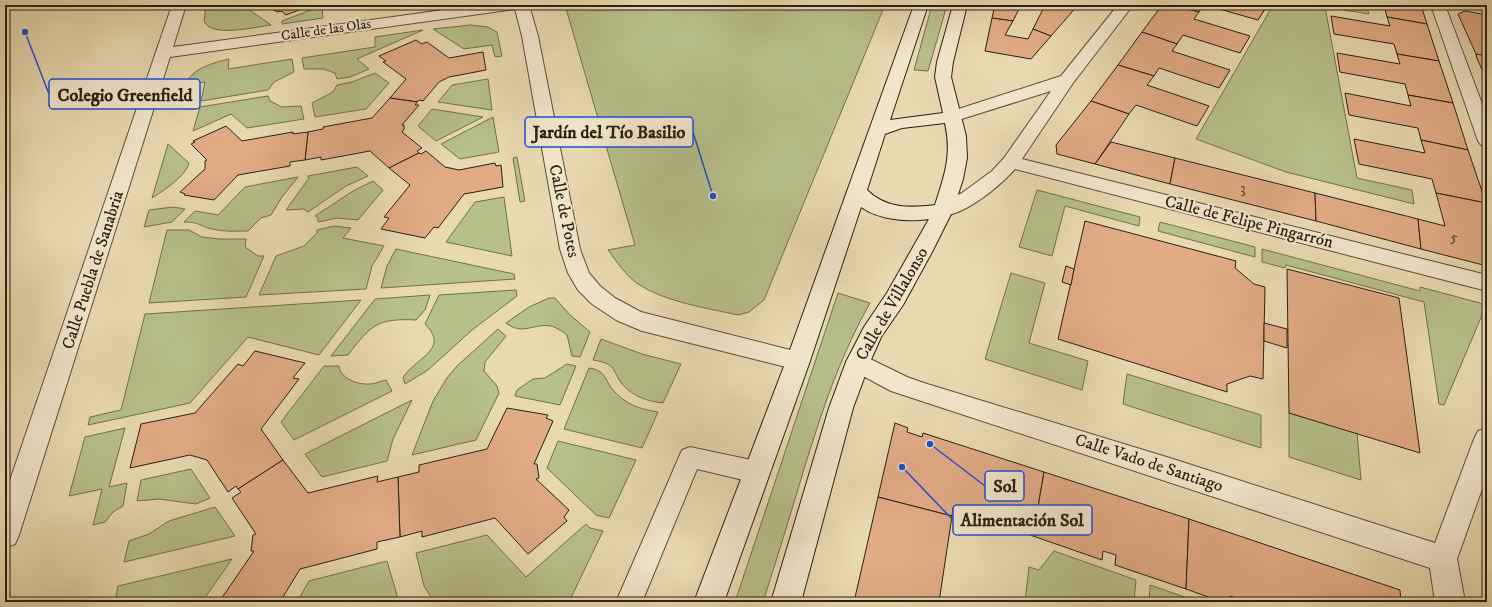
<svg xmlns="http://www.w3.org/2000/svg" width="1492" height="607" font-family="'IM FELL DW Pica',serif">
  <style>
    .green { fill: #b7bf8b; stroke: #70704f }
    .building { fill: #e1ab86; stroke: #2a2013 }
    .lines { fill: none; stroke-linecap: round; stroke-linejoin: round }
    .lane-casing { stroke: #5a4e3a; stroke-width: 2 }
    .street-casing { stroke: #5a4e3a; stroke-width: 2 }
    .secondary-casing { stroke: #2a2013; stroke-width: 2 }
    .lane { fill: #f1e6cc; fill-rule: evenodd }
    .street { fill: #f1e6cc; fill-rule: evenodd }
    .secondary { fill: #f1e6cc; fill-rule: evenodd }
    .labels { text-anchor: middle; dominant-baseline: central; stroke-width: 4; stroke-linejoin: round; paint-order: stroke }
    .far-street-label { font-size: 14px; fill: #2a2013; stroke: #f1e6cc }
    .number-label { font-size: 15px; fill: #584330 }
    .street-label { font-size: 17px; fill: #2a2013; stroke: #f1e6cc }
    .leader { fill: none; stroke: #1d4ed8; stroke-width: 1.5 }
    .callout-dot { fill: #1d4ed8; stroke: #f1e6cc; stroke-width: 1.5 }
    .callout { fill: #f1e6cc; stroke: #1d4ed8; stroke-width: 1.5 }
    .callout-label { font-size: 18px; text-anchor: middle; font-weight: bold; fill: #2a2013 }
  </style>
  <rect width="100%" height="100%" fill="#e9d9b1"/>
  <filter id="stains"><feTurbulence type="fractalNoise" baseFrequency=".005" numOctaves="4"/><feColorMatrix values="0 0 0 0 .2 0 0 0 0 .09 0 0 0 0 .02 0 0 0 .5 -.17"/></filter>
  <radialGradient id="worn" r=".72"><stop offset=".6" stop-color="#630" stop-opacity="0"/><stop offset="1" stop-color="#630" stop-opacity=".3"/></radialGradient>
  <!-- green -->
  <g class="green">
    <path d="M206 5H214L213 10 244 6 271 25C256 27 210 38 204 21Z"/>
    <path d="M565 5H885L764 300 749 312 738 315C707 308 665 302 638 284 626 276 617 262 608 250L635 245Z"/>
    <path d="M932 5H947L928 71 914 70Z"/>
    <path d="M1273 5H1366L1369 14 1325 7 1357 178 1412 190 1414 204 1286 172 1196 139Z"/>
    <path d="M322 7 323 18 282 24V21L316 8Z"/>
    <path d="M471 25 488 27 497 32 502 56 495 57 492 45 464 49 433 29Z"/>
    <path d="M423 30 357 59 369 69 350 77 337 79 335 73 323 69H304L302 58 375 47V37Z"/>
    <path d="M229 59 228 69 292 59 294 72 274 82 268 90 201 101 205 82 185 85C192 68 213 63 229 59Z"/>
    <path d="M375 73 389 83 366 109 315 117 312 103 333 92 337 85 352 82Z"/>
    <path d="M488 79 492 110 438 102 452 85Z"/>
    <path d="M268 96 270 101 282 107 301 106 304 119 247 128 231 114 193 131 200 107Z"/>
    <path d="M432 109 483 117 436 141 418 126Z"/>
    <path d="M493 117 499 152 460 159 441 144Z"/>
    <path d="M168 144 189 163C186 176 163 191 152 198Z"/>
    <path d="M517 157 525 201 520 202 513 158Z"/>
    <path d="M357 167 368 176 346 186 308 212 304 209 286 210 309 178 308 176Z"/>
    <path d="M298 177 282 197 271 215 261 218 248 231C236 231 224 232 212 229 199 226 200 222 184 222L195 211 218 215 245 187Z"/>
    <path d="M373 181 383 190 358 220 337 218 318 222V218L315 216 353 191Z"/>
    <path d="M1037 190 1140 217 1139 226 1065 206 1052 256 1019 247Z"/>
    <path d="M504 197 512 256 446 242 475 202Z"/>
    <path d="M173 207 185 209 172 222 144 227 149 210Z"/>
    <path d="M1160 222 1255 247V257L1158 231Z"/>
    <path d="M334 226 351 228 343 238 384 246 372 266 366 289 259 295 276 256 304 246 317 233V230Z"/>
    <path d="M167 230H189L202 237 219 239H246L245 247 258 256H264L246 297 149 303Z"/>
    <path d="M396 249 514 274 515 279 381 288 387 266Z"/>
    <path d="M1262 249 1420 291V287L1480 303 1485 308 1444 405 1439 404 1424 302 1286 265 1285 268 1262 262Z"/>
    <path d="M1011 273 1045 283 1029 343 1088 361 1082 390 985 359Z"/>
    <path d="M516 290 517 296 472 330 428 370 405 384 403 378C414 358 451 350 425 324L439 295Z"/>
    <path d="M838 293 870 303C840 356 822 411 804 469 791 513 777 558 763 602H735Z"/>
    <path d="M430 295 425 310 416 320C377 318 371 325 348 355L331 356 375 299Z"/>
    <path d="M549 298H555L570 315 590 332 580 357 572 356 567 335C563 332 556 327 551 326 533 323 523 336 506 323L529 307Z"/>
    <path d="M361 300 319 355 248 337 190 403 88 425 90 417 121 410 145 314Z"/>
    <path d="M498 329 506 336 485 362 484 371 497 386 499 393 476 440 412 455 433 401 447 378 457 366Z"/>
    <path d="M601 339 642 354 681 364 663 403C647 401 634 397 623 385 611 370 618 364 593 360Z"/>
    <path d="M567 364 576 366 560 405 515 396 517 390 533 379 545 378Z"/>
    <path d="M324 366H339C340 379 359 385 370 384 375 384 381 381 386 380L392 391 294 440 281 422Z"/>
    <path d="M589 368C607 371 604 379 613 390 626 405 640 409 658 412L642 448 564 429Z"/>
    <path d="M1127 374 1261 415V448L1123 404Z"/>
    <path d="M412 400 393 439 387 461 322 477 305 454Z"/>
    <path d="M1289 413 1357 433 1361 480 1289 457Z"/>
    <path d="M125 428 109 487 127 483 123 506 113 512 105 522 93 525 102 489 69 496 85 437Z"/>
    <path d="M558 441 636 460 609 518 596 515 547 468Z"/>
    <path d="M191 469 210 498 196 504 159 499 137 501 141 480Z"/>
    <path d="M215 507 235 536 124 562 129 541 149 534 169 521Z"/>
    <path d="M586 524 590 528 603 531 569 602H434L424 586 416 553 487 535 526 577Z"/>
    <path d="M1054 551 1136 580 1134 602H1025L1029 567 1039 570Z"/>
    <path d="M232 559 202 602H115L118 586Z"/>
    <path d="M387 561 399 602H297L309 581Z"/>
    <path d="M1150 585 1199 602H1149Z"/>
  </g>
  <!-- building -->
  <g class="building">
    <path d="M266 5H312L286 15 281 11 277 12Z"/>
    <path d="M995 5H1021L1013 21 992 18Z"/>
    <path d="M1045 5H1078L1051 36 1033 29Z"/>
    <path d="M1162 5H1174L1199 12 1194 19 1250 36 1240 53 1183 35 1177 44 1142 32Z"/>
    <path d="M1174 5H1203L1199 12Z"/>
    <path d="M1205 5H1263L1267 6 1258 20Z"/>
    <path d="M1384 5H1421L1427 24 1387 17Z"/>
    <path d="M1465 11 1487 15V56L1476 54 1458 14Z"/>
    <path d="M1331 16 1390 26 1387 17 1427 24 1439 61 1397 54 1394 44 1334 34Z"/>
    <path d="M992 18 1013 21 1005 35 1028 39 1033 29 1051 36 1031 59 985 51Z"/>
    <path d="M1142 32 1177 44 1172 51 1230 70 1219 88 1159 68 1154 76 1118 65Z"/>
    <path d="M416 40 422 44 427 42 449 58 483 52 486 70 449 77 439 82 423 101 419 100 417 102 390 98 406 79 383 62 386 61 379 56Z"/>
    <path d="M1337 53 1400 64 1397 54 1439 61 1453 103 1408 95 1405 84 1340 72Z"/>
    <path d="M1476 54 1487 56V81L1476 56Z"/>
    <path d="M1118 65 1154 76 1147 85 1209 106 1197 126 1136 105 1129 114 1091 101Z"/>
    <path d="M1345 93 1411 106 1408 95 1453 103 1468 150 1421 140 1418 128 1349 115Z"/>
    <path d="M390 98 417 102 415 105H419L402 125H404V129L402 132 422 148 417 151 419 153 389 168 370 151 321 160V157L305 160 308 132 323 129V127L372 118Z"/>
    <path d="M1091 101 1129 114 1095 164 1057 154 1056 145Z"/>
    <path d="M226 126 242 141 293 132V134L308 132 305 160 290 162V166L238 175 214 200 184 195 185 194 180 192 205 169V161L207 160 191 144 195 142 193 141Z"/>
    <path d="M1354 139 1425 153 1421 140 1468 150 1486 203 1436 193 1432 179 1359 164Z"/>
    <path d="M1111 142 1175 158 1170 184 1095 164Z"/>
    <path d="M426 151 445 167 459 170 495 163 496 166 501 165 503 187 464 194 438 228 434 227 425 238 381 229 389 218 384 217 410 185 389 168 419 153 421 154Z"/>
    <path d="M1175 158 1315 193 1316 221 1170 184Z"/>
    <path d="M1315 193 1418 219 1421 249 1316 221Z"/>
    <path d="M1436 193 1486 203 1487 266 1421 249 1418 219 1445 226Z"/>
    <path d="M1085 221 1236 261 1235 268 1254 284 1265 287 1263 379 1250 376 1227 384V392L1058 339Z"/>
    <path d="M1066 266 1074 269 1071 285 1062 282Z"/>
    <path d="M1287 269 1399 298 1420 453 1289 413Z"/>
    <path d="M1264 323 1287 329V348L1264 341Z"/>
    <path d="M255 351 305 363 293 378 299 379 261 429 283 460 238 489 236 486 228 492 207 460 190 455 130 468 141 424 195 413 238 364 243 366Z"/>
    <path d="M507 408 548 415 546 418 553 421 534 464H537L539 478 536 479 569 510 564 517 567 521 528 554 495 518 422 537V531L400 537 398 477 419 472V465L487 449Z"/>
    <path d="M895 423 908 428 907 432 922 437 923 433 1044 472 1033 536 997 524 998 515 981 509 979 518 953 508 952 516 878 497Z"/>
    <path d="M283 460 308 493 378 476 377 482 398 477 400 537 377 542V549L300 569 280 602H219L254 551H251L253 535 256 534 232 498 241 492 238 489Z"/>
    <path d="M1044 472 1189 519 1186 589 1115 565 1116 555 1103 551 1102 560 1033 536Z"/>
    <path d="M878 497 952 516 939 602H854Z"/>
    <path d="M1189 519 1400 590 1401 602H1246L1230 596V602H1222L1186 589Z"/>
  </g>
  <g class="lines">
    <!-- lane casing -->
    <g class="lane-casing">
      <path id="lane" d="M690 447 756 461 764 465 768 472 764 479 756 483 697 469 642 602H616L682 450Z"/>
    </g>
    <!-- street casing -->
    <g class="street-casing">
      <g id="street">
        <path d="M172 5H186L173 47 480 5H529L538 36 580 249 589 273 600 286 615 298 641 312 806 354 810 361 806 368 798 370 642 331 616 320 592 304 578 290 568 273 560 249 522 36 515 9 170 57 19 535 15 544 5 548V495Z"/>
        <path d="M1118 5H1133L1073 83 1022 159 1487 275V291L1015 169C1000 186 959 221 936 215L933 210 936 205 962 193 992 171 1004 158 1051 91 952 122 946 121 943 117 946 113 1061 76Z"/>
        <path d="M1431 5H1445L1487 117V147L1481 145 1478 141Z"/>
        <path d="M858 353 907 377 924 383 1173 459 1435 543 1474 439 1478 431 1487 428V475L1457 559 1465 602H1435L1430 568 891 391 850 369 846 362 850 355Z"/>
      </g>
    </g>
    <!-- secondary casing -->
    <g class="secondary-casing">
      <path id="secondary" d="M914 5H928L890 120 943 113 935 77 937 62 953 5H967L953 62 951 77 966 136 967 158 963 179 953 210 932 252 903 305 881 337 870 362 853 408 801 602H771L829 408 846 362 864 327 887 293 929 219C907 222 879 220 861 207L810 361 724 602H694L786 361ZM945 123C952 155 945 174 935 205 910 208 886 209 867 190L885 134 902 128Z"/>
    </g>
    <!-- lane -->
    <use href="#lane" class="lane"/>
    <!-- street -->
    <use href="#street" class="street"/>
    <!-- secondary -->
    <use href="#secondary" class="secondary"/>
  </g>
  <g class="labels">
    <!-- far-street labels -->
    <g class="far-street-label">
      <text transform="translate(326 30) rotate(-8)">Calle de las Olas</text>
    </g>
    <!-- number labels -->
    <g class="number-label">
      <text x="1243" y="188">3</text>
      <text x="1454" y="237">5</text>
    </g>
    <!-- street labels -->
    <g class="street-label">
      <text transform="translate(564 211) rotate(78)">Calle de Potes</text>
      <text transform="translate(1249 222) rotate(14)">Calle de Felipe Pingarrón</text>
      <text transform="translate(93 270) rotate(-72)">Calle Puebla de Sanabria</text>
      <text transform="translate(892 304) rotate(-60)">Calle de Villalonso</text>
      <text transform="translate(1149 463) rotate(18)">Calle Vado de Santiago</text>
    </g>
  </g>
  <!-- callouts -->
  <path class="leader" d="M25 32L49 94M713 196L693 132M930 444L985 486M902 467L953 520"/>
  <g class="callout-dot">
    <circle cx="25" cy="32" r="4"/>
    <circle cx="713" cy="196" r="4"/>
    <circle cx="930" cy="444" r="4"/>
    <circle cx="902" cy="467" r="4"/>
  </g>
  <g class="callout">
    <rect x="49" y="79" width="151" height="30" rx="4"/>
    <rect x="525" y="117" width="168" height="30" rx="4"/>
    <rect x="985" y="471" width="39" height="30" rx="4"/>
    <rect x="953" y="505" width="139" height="30" rx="4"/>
  </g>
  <g class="callout-label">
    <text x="125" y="101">Colegio Greenfield</text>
    <text x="609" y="138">Jardín del Tío Basilio</text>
    <text x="1005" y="492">Sol</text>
    <text x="1022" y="526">Alimentación Sol</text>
  </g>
  <!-- margin -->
  <rect width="1492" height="607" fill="none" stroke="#e9d9b1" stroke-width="20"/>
  <rect x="6" y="6" width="1480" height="595" fill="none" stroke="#2a2013" stroke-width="2"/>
  <rect x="10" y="10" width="1472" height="587" fill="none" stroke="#2a2013"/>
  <rect width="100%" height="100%" filter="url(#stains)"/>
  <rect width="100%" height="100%" fill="url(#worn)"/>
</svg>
